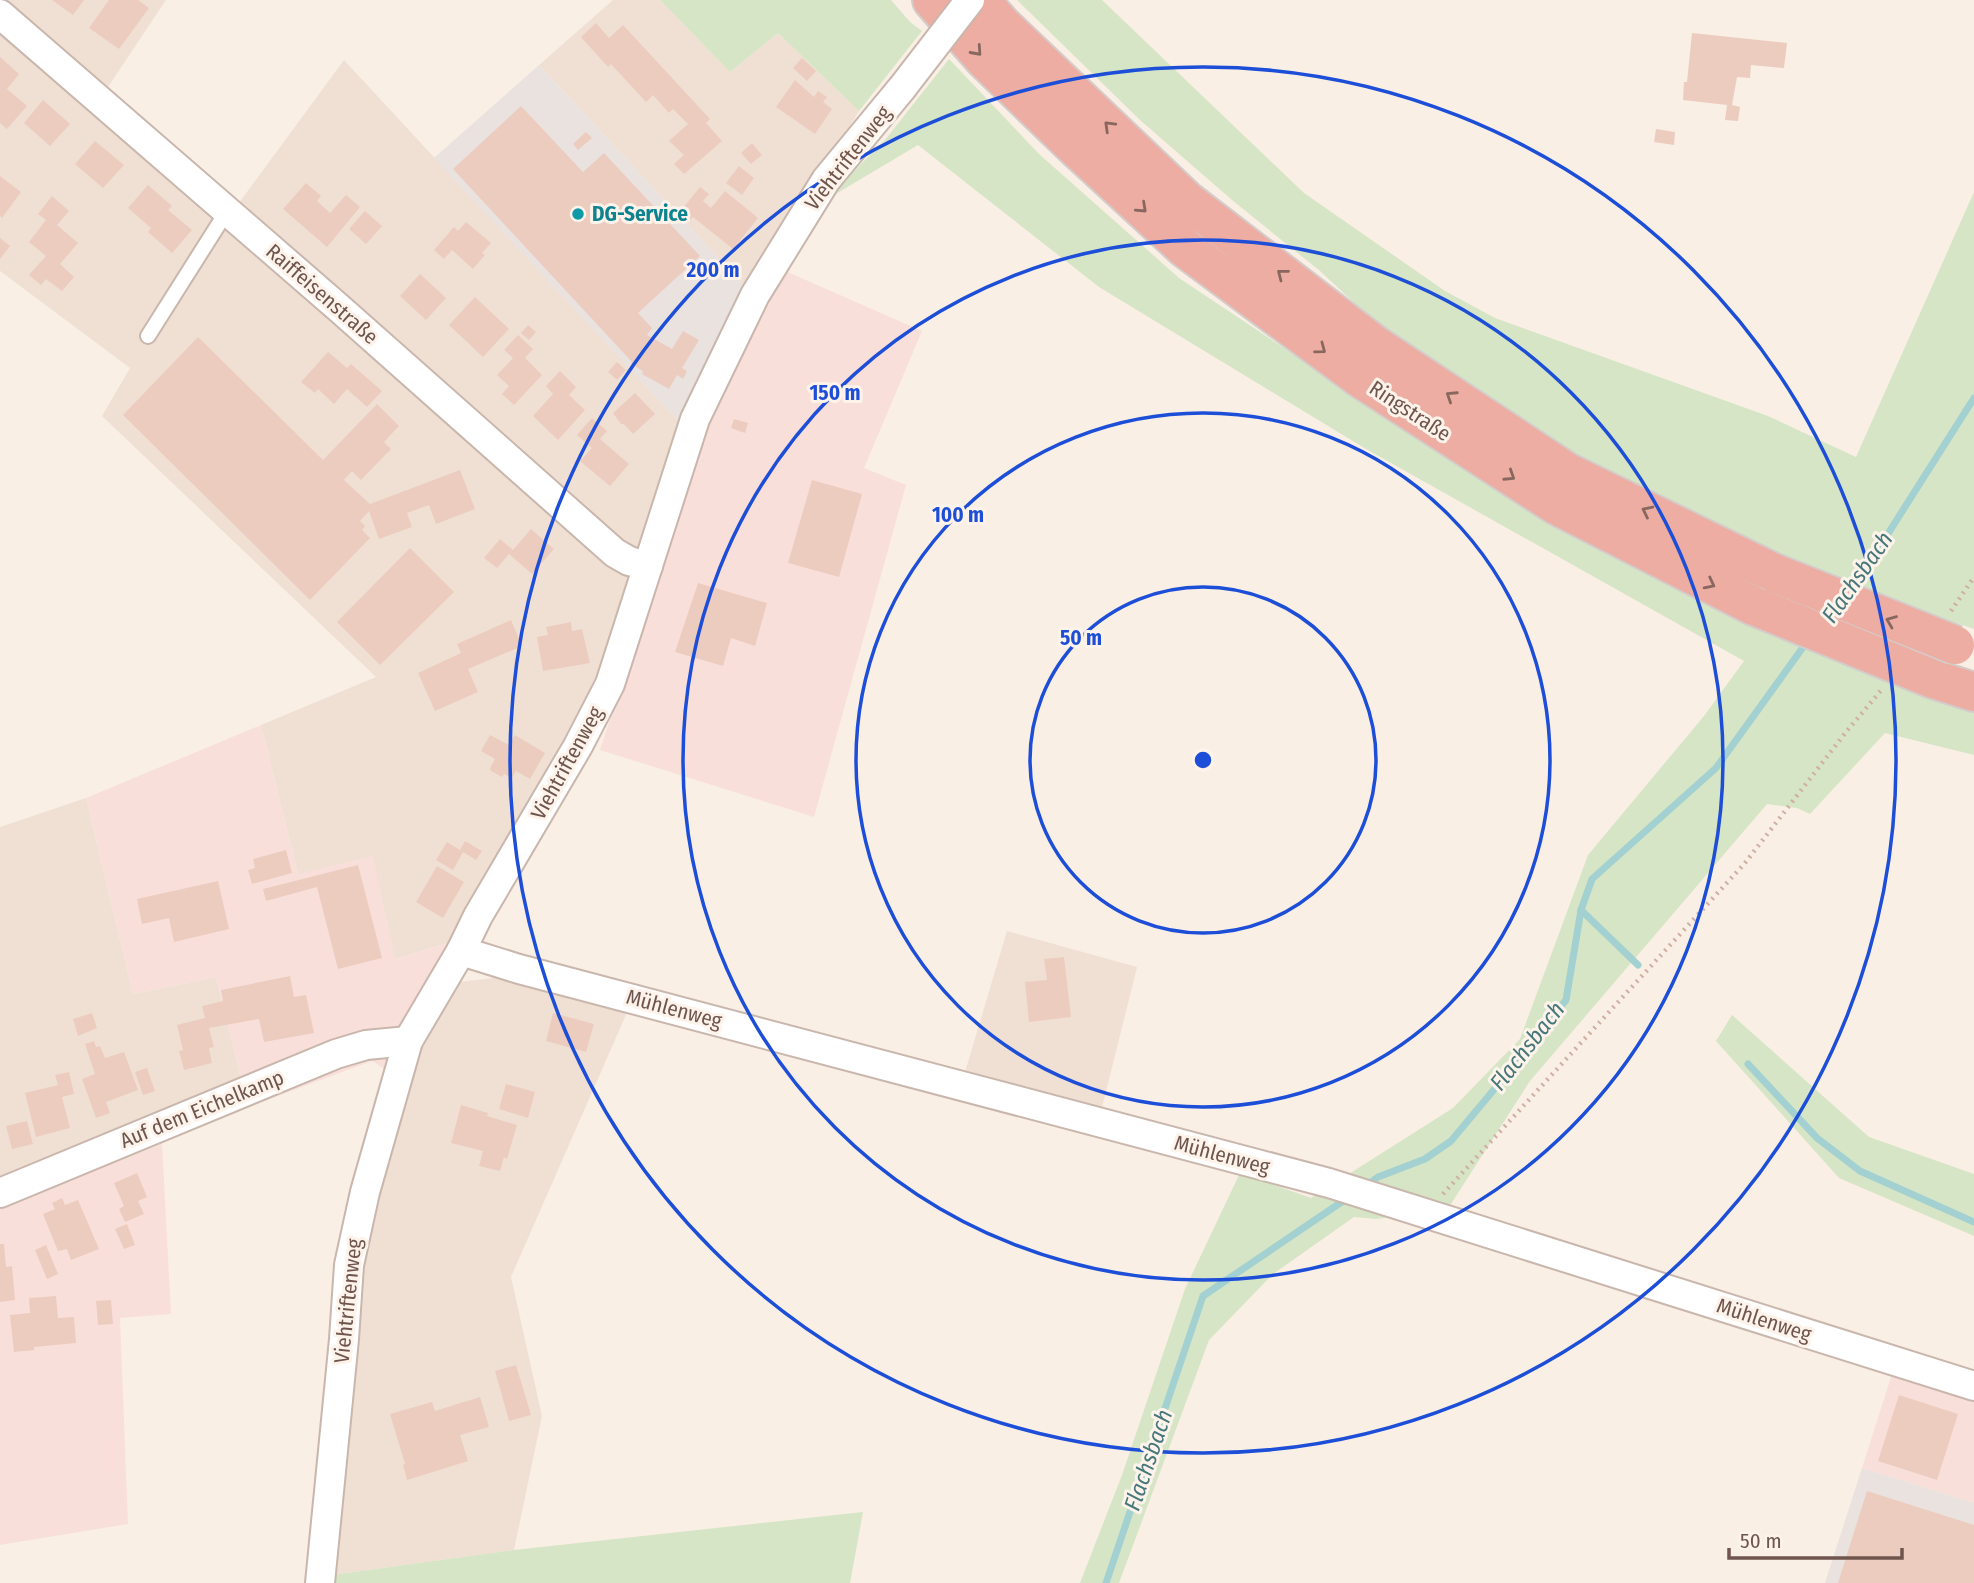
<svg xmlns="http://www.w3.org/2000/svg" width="1974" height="1583" font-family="'Fira Sans Condensed',sans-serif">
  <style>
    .residential { fill: #f0e0d4 }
    .commercial { fill: #f9dfda }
    .industrial { fill: #eae2df }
    .green { fill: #d6e5c5 }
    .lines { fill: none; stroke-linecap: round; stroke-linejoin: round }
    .stream { stroke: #a3d0d1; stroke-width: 7 }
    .building { fill: #ecccbf }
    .lane-casing { stroke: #c9b6ac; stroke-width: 18 }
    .street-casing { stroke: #c9b6ac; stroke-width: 32 }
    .highway-casing { stroke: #d4ccca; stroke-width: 42 }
    .path { stroke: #d0afa3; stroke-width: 4.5; stroke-dasharray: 2 5; stroke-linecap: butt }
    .lane { stroke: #fff; stroke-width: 14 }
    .street { stroke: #fff; stroke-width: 28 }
    .highway { stroke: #edada2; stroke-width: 38 }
    .street-bridge-casing { stroke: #c9b6ac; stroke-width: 32; stroke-linecap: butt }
    .highway-bridge-casing { stroke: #d4ccca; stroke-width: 42; stroke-linecap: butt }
    .street-bridge { stroke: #fff; stroke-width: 28 }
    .highway-bridge { stroke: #edada2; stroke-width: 38 }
    .oneway { stroke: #88675e }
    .ring { fill: none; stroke: #1d4ed8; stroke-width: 3.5 }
    .culture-dot { fill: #0f9aa8; stroke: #fdf3ea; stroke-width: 2.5 }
    .labels { text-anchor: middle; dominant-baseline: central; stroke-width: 6; stroke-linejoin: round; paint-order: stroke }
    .street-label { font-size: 21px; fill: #6f554d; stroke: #fdf3ea }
    .culture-label { font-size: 21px; font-weight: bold; fill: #0d838f; stroke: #fdf3ea; text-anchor: start }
    .water-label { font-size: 23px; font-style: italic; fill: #46777a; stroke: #fdf3ea }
    .centre { fill: #1d4ed8; stroke: #fdf3ea; stroke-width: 3.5 }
    .ring-label { font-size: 21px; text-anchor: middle; font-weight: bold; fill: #1d4ed8; stroke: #fdf3ea; stroke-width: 6; stroke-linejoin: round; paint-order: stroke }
  </style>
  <rect width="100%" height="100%" fill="#f9efe5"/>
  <!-- residential -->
  <g class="residential">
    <path d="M0 0H166L108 87 239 203 344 60 683 426 598 693 451 942 395 959 298 874 261 725 376 677 102 416 130 368 0 271Z"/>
    <path d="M613 0H660L730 72 778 33 859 111 749 291 539 65Z"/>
    <path d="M86 798 133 994 216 977 248 1107 0 1208V827Z"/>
    <path d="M1007 931 1137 967 1102 1107 965 1072Z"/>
    <path d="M512 976 629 1008 511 1277 542 1416 514 1550 332 1575 340 1246 388 1071 458 982Z"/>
  </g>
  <!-- commercial -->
  <g class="commercial">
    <path d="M783 270 922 331 864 468 906 485 814 817 600 750 704 427Z"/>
    <path d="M261 725 298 874 373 856 395 959 451 942 388 1071 372 1061 248 1107 216 977 133 994 86 798Z"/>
    <path d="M162 1144 171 1314 120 1318 128 1524 0 1545V1208Z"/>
    <path d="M1892 1374 1974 1402V1503L1862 1468Z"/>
  </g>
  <!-- industrial -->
  <g class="industrial">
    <path d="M539 65 749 291 683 426 434 158Z"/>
    <path d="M1862 1468 1974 1503V1583H1825Z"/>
  </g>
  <!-- green -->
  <g class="green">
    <path d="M660 0H891L910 22 922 31 859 111 778 33 730 72Z"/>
    <path d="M1017 0H1102L1304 193 1445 291 1495 318 1768 416 1856 457 1974 192V629L1933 615 1769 550 1607 473 1478 392 1378 325 1320 271 1232 200 1140 120Z"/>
    <path d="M949 59 1039 154 1179 278 1471 473 1600 547 1732 617 1902 688 1974 713V755L1885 733 1810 814 1797 808 1767 804 1530 1081 1449 1207 1377 1219 1354 1217 1273 1274 1209 1340 1119 1583H1080L1122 1475 1185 1289 1240 1173 1311 1198 1453 1108 1520 1039 1588 855 1704 716 1744 661 1366 449 1099 287 918 145 824 201 885 140Z"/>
    <path d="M1732 1015 1869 1137 1974 1174V1236L1839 1178 1716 1041Z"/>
    <path d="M863 1512 850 1583H331L332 1575 514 1550Z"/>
  </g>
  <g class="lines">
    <!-- stream -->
    <g class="stream">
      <path d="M1849 589 1865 570 1974 398"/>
      <path d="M1581 910 1638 965"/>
      <path d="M1748 1064 1817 1138 1860 1171 1974 1222"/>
      <path d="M1364 1187 1378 1177 1425 1159 1451 1141 1507 1074 1566 1000 1581 910 1592 879 1716 768 1809 639"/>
      <path d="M1106 1583 1203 1296 1349 1197"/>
    </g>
  </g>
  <!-- building -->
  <g class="building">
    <path d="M52 0H84L73 15Z"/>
    <path d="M109 0H138L149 8 119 49 89 28Z"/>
    <path d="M596 23 609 38 623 25 710 119 706 123 722 141 684 174 674 164 684 155 669 141 688 124 673 109 669 113 653 95 646 102 611 64 608 67 581 37Z"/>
    <path d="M1692 33 1787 43 1784 68 1751 65 1750 78 1737 77 1732 105 1740 107 1738 121 1725 120 1727 105 1683 100 1684 82H1687Z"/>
    <path d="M0 57 19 74 7 89 27 106 7 129 0 123Z"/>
    <path d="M802 58 816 71 807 81 793 68Z"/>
    <path d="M795 80 814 97 818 91 827 97 823 102 832 109 815 134 776 107Z"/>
    <path d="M43 100 70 124 50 146 24 123Z"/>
    <path d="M521 106 583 172 604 153 700 256 638 313 652 328 647 335 672 349 683 331 699 340 682 368 687 371 683 379 677 375 669 389 642 374 643 371 631 364 632 362 453 169Z"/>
    <path d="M1656 129 1675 132 1674 145 1654 142Z"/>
    <path d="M586 132 592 138 578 150 573 144Z"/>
    <path d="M95 141 124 165 103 188 75 164Z"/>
    <path d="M752 143 762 155 751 164 741 153Z"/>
    <path d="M739 166 754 178 742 195 726 183Z"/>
    <path d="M0 176 21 192 2 218 0 216Z"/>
    <path d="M306 183 321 196 317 201 330 213 346 195 360 207 327 247 283 209Z"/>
    <path d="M148 185 172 206 168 210 192 230 172 253 148 232 151 228 128 208Z"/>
    <path d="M700 187 709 194 703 201 711 208 725 191 758 218 733 249 693 217 690 220 687 217 690 213 683 208Z"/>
    <path d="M52 196 69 211 57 225 78 243 60 264 74 277 62 291 46 279 41 285 29 275 46 256 29 242 46 220 38 214Z"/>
    <path d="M365 211 382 226 366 244 349 229Z"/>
    <path d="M466 222 491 243 482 253 485 255 473 269 452 250 444 259 434 250 454 227 458 231Z"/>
    <path d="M0 238 10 246 0 259Z"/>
    <path d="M420 274 446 298 426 320 400 296Z"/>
    <path d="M475 297 509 329 483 357 449 325Z"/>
    <path d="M528 325 536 332 529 340 521 333Z"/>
    <path d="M518 335 533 349 525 358 542 375 514 405 502 394 509 386 497 375 513 358 504 350Z"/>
    <path d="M198 337 323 460 377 404 399 426 384 442 391 449 361 480 352 471 344 480 370 504 460 470 475 509 436 524 429 505 407 513 412 527 379 539 369 511 360 521 365 526 362 530 370 538 310 600 123 415Z"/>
    <path d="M328 352 347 368 351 364 382 391 367 407 347 389 334 404 318 389 315 393 301 382Z"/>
    <path d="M617 362 626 370 617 380 608 372Z"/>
    <path d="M560 371 576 387 569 395 585 410 558 440 533 416 553 394 546 386Z"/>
    <path d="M635 393 655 414 633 434 624 424H621L613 413Z"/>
    <path d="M592 418 607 431 600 439 629 464 610 486 580 461 592 448 577 435Z"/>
    <path d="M734 419 748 423 745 433 731 428Z"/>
    <path d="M812 480 862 494 839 577 788 563Z"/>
    <path d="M531 529 554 549 532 574 509 554 497 568 484 558 500 539 513 550Z"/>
    <path d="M410 548 454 592 380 665 337 622Z"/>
    <path d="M698 583 767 603 755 646 731 638 723 666 675 652Z"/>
    <path d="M511 620 522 646 468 669 478 692 435 711 418 673 461 653 457 644Z"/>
    <path d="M571 622 572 631 582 629 590 663 543 671 537 637 548 635 546 627Z"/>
    <path d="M490 735 509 745 515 735 545 753 530 779 516 771 512 778 504 774 502 777 491 771 490 768 495 759 481 751Z"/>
    <path d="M465 841 482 851 476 860 463 852 453 870 436 860 447 842 460 850Z"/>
    <path d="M286 850 292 873 252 884 248 870 255 868 253 859Z"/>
    <path d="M358 865 382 958 338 969 317 887 266 901 263 889Z"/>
    <path d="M437 866 464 882 443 918 416 902Z"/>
    <path d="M218 881 229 929 174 942 169 918 142 924 137 899Z"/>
    <path d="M1064 957 1071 1017 1029 1022 1025 982 1047 980 1044 959Z"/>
    <path d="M290 976 294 997 306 995 314 1033 264 1042 259 1019 209 1028 214 1047 209 1048 212 1063 184 1070 179 1051 183 1050 177 1025 205 1018 202 1006 223 1001 221 990Z"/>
    <path d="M92 1013 97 1028 78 1036 73 1019Z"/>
    <path d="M553 1013 594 1024 586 1052 546 1041Z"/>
    <path d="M94 1041 96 1047 100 1046 105 1058 124 1052 138 1090 106 1102 110 1113 96 1118 82 1079 95 1074 85 1044Z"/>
    <path d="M147 1068 155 1091 143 1095 135 1072Z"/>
    <path d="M69 1072 74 1094 62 1097 70 1128 36 1137 25 1093 58 1085 55 1075Z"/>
    <path d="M506 1084 535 1092 528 1118 499 1109Z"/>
    <path d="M461 1105 488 1113 487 1116 517 1125 507 1159 504 1157 500 1171 479 1166 483 1151 451 1143Z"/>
    <path d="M27 1121 33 1144 12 1149 6 1126Z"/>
    <path d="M137 1173 147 1197 138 1201 144 1214 125 1222 119 1209 124 1206 114 1183Z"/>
    <path d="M62 1198 65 1205 78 1200 99 1249 71 1260 67 1249 58 1251 43 1214 55 1209 52 1203Z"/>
    <path d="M127 1224 135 1245 124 1249 115 1229Z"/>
    <path d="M0 1244H4L6 1267 12 1266 15 1300 0 1302Z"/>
    <path d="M46 1245 58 1274 47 1279 35 1250Z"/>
    <path d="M56 1296 58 1318 74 1317 76 1343 34 1347V1350L14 1352 10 1315 30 1313 29 1298Z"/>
    <path d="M111 1300 113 1324 98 1325 96 1301Z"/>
    <path d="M516 1365 531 1415 509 1421 495 1371Z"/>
    <path d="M1899 1395 1958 1414 1937 1480 1878 1461Z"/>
    <path d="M480 1397 489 1427 460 1435 468 1461 407 1480 403 1465 405 1464 390 1414 432 1402 435 1411Z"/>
    <path d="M1867 1491 1974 1525V1583H1838Z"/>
  </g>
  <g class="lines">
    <!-- lane casing -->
    <g class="lane-casing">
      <path id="lane" d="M148 336 227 211"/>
    </g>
    <!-- street casing -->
    <g class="street-casing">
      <g id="street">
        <path d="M0 14 340 309 615 553 629 561 648 566"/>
        <path d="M461 951 519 969 1329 1183 1974 1386"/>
        <path d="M0 1193 336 1054 366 1045 408 1041"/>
        <path d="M320 1583 344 1339 349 1265 365 1192 408 1041 461 951 478 916 578 746 610 684 695 419 755 295 826 180 902 88"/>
      </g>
    </g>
    <!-- highway casing -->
    <g class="highway-casing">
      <g id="highway">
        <path d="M932 0 985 60 1073 145 1186 249 1360 378 1556 505 1754 606"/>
        <path d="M980 0 1002 25 1187 201 1375 345 1567 472 1774 573"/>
        <path d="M1933 679 1974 692"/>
      </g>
    </g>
    <!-- path -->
    <g class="path">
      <path d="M1951 611 1974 577"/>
      <path d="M1443 1194 1745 863 1846 732 1883 688"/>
    </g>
    <!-- lane -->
    <use href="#lane" class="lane"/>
    <!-- street -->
    <use href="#street" class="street"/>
    <!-- highway -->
    <use href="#highway" class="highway"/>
    <!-- street-bridge casing -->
    <g class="street-bridge-casing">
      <path id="street-bridge" d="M902 88 970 0"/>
    </g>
    <!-- highway-bridge casing -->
    <g class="highway-bridge-casing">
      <g id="highway-bridge">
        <path d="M1774 573 1955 645"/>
        <path d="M1754 606 1933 679"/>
      </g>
    </g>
    <!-- street-bridge -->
    <use href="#street-bridge" class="street-bridge"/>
    <!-- highway-bridge -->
    <use href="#highway-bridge" class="highway-bridge"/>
  </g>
  <!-- one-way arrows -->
  <defs><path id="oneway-chevron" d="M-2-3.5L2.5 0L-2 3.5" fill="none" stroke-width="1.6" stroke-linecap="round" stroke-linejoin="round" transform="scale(1.75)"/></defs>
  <g class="oneway">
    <use href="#oneway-chevron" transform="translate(977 51) rotate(48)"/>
    <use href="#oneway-chevron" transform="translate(1109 126) rotate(-136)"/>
    <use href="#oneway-chevron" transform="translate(1142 208) rotate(43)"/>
    <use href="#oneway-chevron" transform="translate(1282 274) rotate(-142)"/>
    <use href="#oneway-chevron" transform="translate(1321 349) rotate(37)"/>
    <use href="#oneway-chevron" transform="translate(1451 396) rotate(-147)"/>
    <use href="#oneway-chevron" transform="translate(1510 476) rotate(33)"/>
    <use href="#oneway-chevron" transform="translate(1647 511) rotate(-154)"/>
    <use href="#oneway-chevron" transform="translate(1710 584) rotate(27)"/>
    <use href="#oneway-chevron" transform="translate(1891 621) rotate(-158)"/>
  </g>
  <!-- distance rings -->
  <g class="ring">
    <circle cx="1203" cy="760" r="173"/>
    <circle cx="1203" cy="760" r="347"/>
    <circle cx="1203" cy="760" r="520"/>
    <circle cx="1203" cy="760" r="693"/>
  </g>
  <!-- markers -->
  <circle class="culture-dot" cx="578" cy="214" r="7"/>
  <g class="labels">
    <!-- street labels -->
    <g class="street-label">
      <text transform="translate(848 158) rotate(-52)">Viehtriftenweg</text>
      <text transform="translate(322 294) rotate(41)">Raiffeisenstraße</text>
      <text transform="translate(1410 411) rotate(33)">Ringstraße</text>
      <text transform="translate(567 763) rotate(-61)">Viehtriftenweg</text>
      <text transform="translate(674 1009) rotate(15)">Mühlenweg</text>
      <text transform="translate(202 1109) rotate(-22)">Auf dem Eichelkamp</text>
      <text transform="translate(1222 1155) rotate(15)">Mühlenweg</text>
      <text transform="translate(348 1301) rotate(-84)">Viehtriftenweg</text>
      <text transform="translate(1764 1320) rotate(18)">Mühlenweg</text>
    </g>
    <!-- culture labels -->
    <g class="culture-label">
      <text x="592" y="214">DG-Service</text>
    </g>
    <!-- water labels -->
    <g class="water-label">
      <text transform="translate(1857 577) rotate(-55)">Flachsbach</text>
      <text transform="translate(1527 1046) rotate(-52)">Flachsbach</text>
      <text transform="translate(1148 1460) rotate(-71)">Flachsbach</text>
    </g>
  </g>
  <circle cx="1203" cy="760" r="10" class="centre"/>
  <g class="ring-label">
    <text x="713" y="277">200 m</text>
    <text x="835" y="400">150 m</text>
    <text x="958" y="522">100 m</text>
    <text x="1081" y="645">50 m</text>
  </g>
  <!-- scale -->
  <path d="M1729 1548v10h173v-10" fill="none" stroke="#6f554d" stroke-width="3.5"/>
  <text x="1740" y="1548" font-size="21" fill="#6f554d" stroke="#fdf3ea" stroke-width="5" paint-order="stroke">50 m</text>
</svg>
